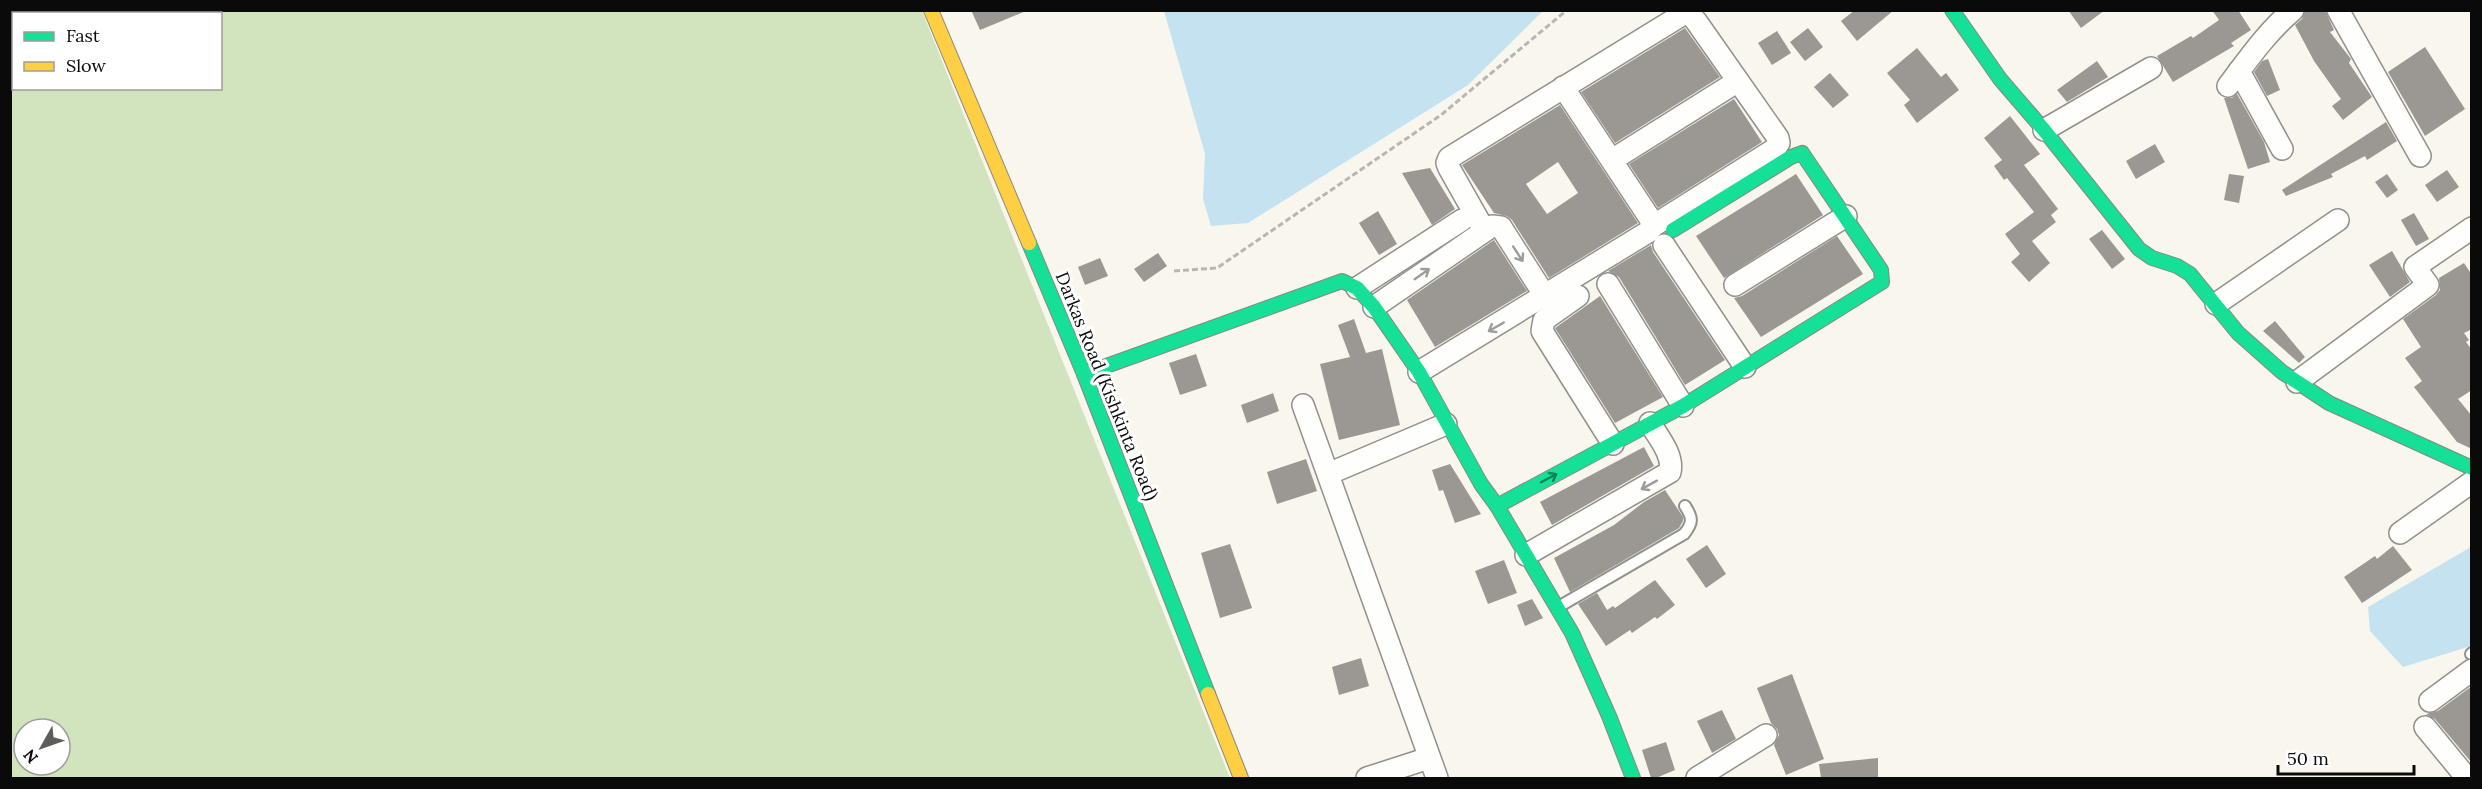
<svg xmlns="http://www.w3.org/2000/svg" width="2482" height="789" font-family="Lora,serif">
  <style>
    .forest { fill: #d2e4bd; fill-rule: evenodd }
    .water { fill: #c5e2f0 }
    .building { fill: #9b9894; fill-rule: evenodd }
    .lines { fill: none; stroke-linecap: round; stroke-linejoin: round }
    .lane-casing { stroke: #92908c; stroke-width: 14 }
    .street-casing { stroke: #92908c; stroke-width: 24 }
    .fast-casing { stroke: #888783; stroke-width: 16 }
    .slow-casing { stroke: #888783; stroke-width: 16 }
    .path { stroke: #b7b6b5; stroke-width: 3; stroke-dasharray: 6 3; stroke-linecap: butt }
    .lane { stroke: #fefefc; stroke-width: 10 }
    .street { stroke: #fefefc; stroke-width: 21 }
    .fast { stroke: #16e098; stroke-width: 14 }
    .slow { stroke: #ffcf43; stroke-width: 14 }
    .oneway { stroke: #9c9c9b }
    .oneway2 { stroke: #118058 }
    .labels { text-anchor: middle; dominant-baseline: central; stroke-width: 6; stroke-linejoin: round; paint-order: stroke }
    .street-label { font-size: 18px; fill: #0a0a0a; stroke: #fff }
  </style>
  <rect width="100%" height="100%" fill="#f9f6ed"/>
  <!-- forest -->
  <path class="forest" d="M10 11H922L1230 778H11ZM14 14H220V88H14ZM24 729H60V765H24Z"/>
  <!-- water -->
  <g class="water">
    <path d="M1164 11V10L1543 11 1468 85 1248 223 1211 226 1203 199 1205 154Z"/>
    <path d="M2471 547V646L2403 667 2370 631 2368 607Z"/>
  </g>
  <!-- building -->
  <g class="building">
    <path d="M971 10H1026V11L980 30Z"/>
    <path d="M1855 10H1894L1857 41 1841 21Z"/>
    <path d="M2068 10H2105L2081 28Z"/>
    <path d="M2212 10H2238L2251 30 2231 43 2234 46 2173 82 2157 56 2191 36 2193 38 2219 20Z"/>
    <path d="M2305 10H2325L2334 30 2330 32 2351 59 2349 63 2372 97 2343 120 2332 106 2341 99 2314 61 2295 25 2302 19Z"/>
    <path d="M1685 28 1720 77 1615 143 1581 92Z"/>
    <path d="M1808 28 1823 47 1805 61 1790 42Z"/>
    <path d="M1777 31 1791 53 1772 65 1758 43Z"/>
    <path d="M2425 47 2465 109 2425 136 2388 72Z"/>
    <path d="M1917 48 1941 77 1946 73 1959 90 1917 123 1904 105 1910 100 1887 73Z"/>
    <path d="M2268 59 2280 90 2267 96 2254 72 2262 61Z"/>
    <path d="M2097 61 2108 77 2067 102 2057 90Z"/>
    <path d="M1830 73 1849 95 1833 108 1814 87Z"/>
    <path d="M2237 94 2264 142 2270 162 2248 169 2224 98H2232Z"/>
    <path d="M1734 99 1762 142 1658 208 1629 164Z"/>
    <path d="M1560 105 1638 223 1549 278 1512 220 1507 216 1494 213 1462 165ZM1558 162 1578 193 1547 214 1526 184Z"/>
    <path d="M2010 116 2040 154 2024 165 2058 209 2051 215 2056 222 2032 241 2050 263 2029 282 2011 262 2020 254 2005 234 2034 212 2007 178 2004 180 1994 166 2002 160 1984 138Z"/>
    <path d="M2386 122 2397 141 2367 160 2365 156 2331 174 2333 177 2286 196 2282 190Z"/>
    <path d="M2155 144 2165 162 2136 179 2126 161Z"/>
    <path d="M1430 168 1455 209 1432 225 1402 173Z"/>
    <path d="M2447 170 2459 187 2437 202 2425 185Z"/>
    <path d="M1796 174 1823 215 1724 278 1696 236Z"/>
    <path d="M2229 174 2244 176 2239 203 2224 200Z"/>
    <path d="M2387 174 2398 190 2387 198 2375 182Z"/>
    <path d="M1378 211 1397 244 1379 255 1359 223Z"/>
    <path d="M2414 213 2429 239 2416 246 2401 220Z"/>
    <path d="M2102 230 2125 259 2112 269 2089 239Z"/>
    <path d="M1837 236 1863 274 1761 337 1734 298 1742 296Z"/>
    <path d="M1494 240 1527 291 1435 347 1407 300Z"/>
    <path d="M1651 245 1653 252 1725 360 1685 385 1619 277 1608 271Z"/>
    <path d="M2392 251 2410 282 2390 297 2369 265Z"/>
    <path d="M1158 253 1167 266 1144 282 1134 269Z"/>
    <path d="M1100 258 1108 276 1085 285 1078 267Z"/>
    <path d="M2464 263 2472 275V329L2464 333 2469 340 2466 342 2472 350V390L2458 399 2472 416V449L2457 442 2414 387 2422 381 2405 358 2421 347 2403 319 2436 295 2440 290 2439 278Z"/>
    <path d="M1600 296 1663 397 1615 423 1555 328Z"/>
    <path d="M1354 319 1366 353 1382 349 1400 425 1339 440 1320 364 1350 357 1338 325Z"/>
    <path d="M2275 321 2305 357 2299 363 2263 331Z"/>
    <path d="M1196 354 1207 386 1180 395 1169 363Z"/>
    <path d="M1273 393 1279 411 1247 423 1241 405Z"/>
    <path d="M1644 447 1654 466 1552 525 1540 502Z"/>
    <path d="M1306 459 1317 491 1277 504 1267 472Z"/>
    <path d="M1450 464 1481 514 1455 523 1443 490 1439 491 1432 470Z"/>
    <path d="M1665 490 1683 517V521L1679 528 1570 592 1554 558 1614 525 1644 502Z"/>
    <path d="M1230 544 1252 608 1220 618 1201 553Z"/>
    <path d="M1707 545 1726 574 1706 588 1686 559Z"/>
    <path d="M2393 546 2412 570 2362 603 2344 577 2375 556 2377 559Z"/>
    <path d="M1504 560 1517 593 1488 604 1475 571Z"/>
    <path d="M1655 580 1675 605 1657 619 1655 617 1632 633 1630 630 1606 646 1578 604 1597 593 1607 610 1613 606 1615 608Z"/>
    <path d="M1532 599 1543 618 1525 626 1517 605Z"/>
    <path d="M1361 658 1369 686 1339 695 1332 667Z"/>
    <path d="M1792 674 1824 759 1786 775 1774 745 1779 735 1777 729 1771 723 1757 688Z"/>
    <path d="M2472 686V763L2435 719 2426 714 2438 711Z"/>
    <path d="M1722 710 1736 739 1712 753 1697 721Z"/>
    <path d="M1666 742 1675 770 1656 778H1651L1642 750Z"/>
    <path d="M1878 758V778H1821L1819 764Z"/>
  </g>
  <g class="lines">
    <!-- lane casing -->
    <g class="lane-casing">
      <g id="lane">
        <path d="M1560 606 1684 534C1693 523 1693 518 1685 506"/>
        <path d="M2471 654 2472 653"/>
      </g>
    </g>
    <!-- street casing -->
    <g class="street-casing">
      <g id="street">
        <path d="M2338 10 2420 156"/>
        <path d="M2239 71 2282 149"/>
        <path d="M2228 86C2249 58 2267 32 2293 10"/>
        <path d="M2044 130 2151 68"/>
        <path d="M1612 160 1738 81"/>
        <path d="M1484 230 1449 168 1447 163 1449 158 1685 13 1690 14 1696 21 1778 138 1779 143 1775 149 1653 226"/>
        <path d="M1664 245 1745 367"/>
        <path d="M1608 284 1683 406"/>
        <path d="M1735 285 1846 216"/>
        <path d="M1357 288 1462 220"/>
        <path d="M1578 296 1544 320 1542 331 1613 444"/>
        <path d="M2216 304 2338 220"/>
        <path d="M1374 307 1492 226 1501 227 1545 296"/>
        <path d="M1419 372 1648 232 1653 226 1649 217 1563 87"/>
        <path d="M2297 382 2428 285 2415 267 2472 228"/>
        <path d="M1303 405 1437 778"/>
        <path d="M1328 474 1446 424"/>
        <path d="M2400 533 2472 482"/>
        <path d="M1526 555 1670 472C1674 455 1658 437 1650 423"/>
        <path d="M2430 701 2472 670"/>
        <path d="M2425 727 2467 778"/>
        <path d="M1367 778 1429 758"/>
        <path d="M1697 778 1766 735"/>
      </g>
    </g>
    <!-- fast casing -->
    <g class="fast-casing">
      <g id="fast">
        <path d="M1952 10 2000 79 2044 130 2139 249 2152 258 2177 266 2190 274 2238 333 2282 372 2329 403 2472 468"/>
        <path d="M1029 243 1084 374 1208 694"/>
        <path d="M1084 374 1342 281 1357 288 1374 307 1419 372 1481 484 1497 506 1572 633 1609 716 1633 778"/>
        <path d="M1497 506 1683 406 1882 282 1881 270 1802 153 1791 157 1673 230"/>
      </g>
    </g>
    <!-- slow casing -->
    <g class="slow-casing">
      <g id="slow">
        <path d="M931 10 1029 243"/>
        <path d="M1208 694 1241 778"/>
      </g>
    </g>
    <!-- path -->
    <path class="path" d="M1174 271 1217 268 1441 115 1567 10"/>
    <!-- lane -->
    <use href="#lane" class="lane"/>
    <!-- street -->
    <use href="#street" class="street"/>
    <!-- fast -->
    <use href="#fast" class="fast"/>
    <!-- slow -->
    <use href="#slow" class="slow"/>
  </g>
  <!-- one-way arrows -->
  <defs><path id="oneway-shaft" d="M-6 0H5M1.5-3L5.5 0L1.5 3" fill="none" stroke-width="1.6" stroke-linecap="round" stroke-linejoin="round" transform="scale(1.5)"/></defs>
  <g class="oneway">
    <use href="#oneway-shaft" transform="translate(1518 254) rotate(57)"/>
    <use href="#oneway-shaft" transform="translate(1422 274) rotate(-35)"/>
    <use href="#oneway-shaft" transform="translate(1496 327) rotate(150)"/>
    <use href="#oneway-shaft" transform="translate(1649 485) rotate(151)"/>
  </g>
  <use class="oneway2" href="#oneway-shaft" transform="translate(1549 478) rotate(-28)"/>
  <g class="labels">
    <!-- street labels -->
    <g class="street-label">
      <text transform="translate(1107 386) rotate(68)">Darkas Road (Kishkinta Road)</text>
    </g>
  </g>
  <!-- border -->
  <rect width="2482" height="789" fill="none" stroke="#0a0a0a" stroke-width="24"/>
  <!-- legend -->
  <rect x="12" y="12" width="210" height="78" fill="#ffffff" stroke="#9d9d9d" stroke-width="1.5"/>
  <rect x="24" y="32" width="30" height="9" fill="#16e098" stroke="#9d9d9d" stroke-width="1.5"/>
  <text x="66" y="42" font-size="18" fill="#0a0a0a">Fast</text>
  <rect x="24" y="62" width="30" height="9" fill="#ffcf43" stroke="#9d9d9d" stroke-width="1.5"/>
  <text x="66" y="72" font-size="18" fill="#0a0a0a">Slow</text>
  <!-- north arrow -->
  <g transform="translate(42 747) rotate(230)"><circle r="28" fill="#ffffff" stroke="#9d9d9d" stroke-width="1.5"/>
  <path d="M0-4.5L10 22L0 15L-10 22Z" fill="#5e5d59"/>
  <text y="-9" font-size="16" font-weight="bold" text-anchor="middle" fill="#0a0a0a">N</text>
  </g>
  <!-- scale -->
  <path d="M2278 765v9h136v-9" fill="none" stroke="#0a0a0a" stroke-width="3"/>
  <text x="2287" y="765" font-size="18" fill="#0a0a0a" stroke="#ffffff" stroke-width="4.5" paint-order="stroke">50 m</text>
</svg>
